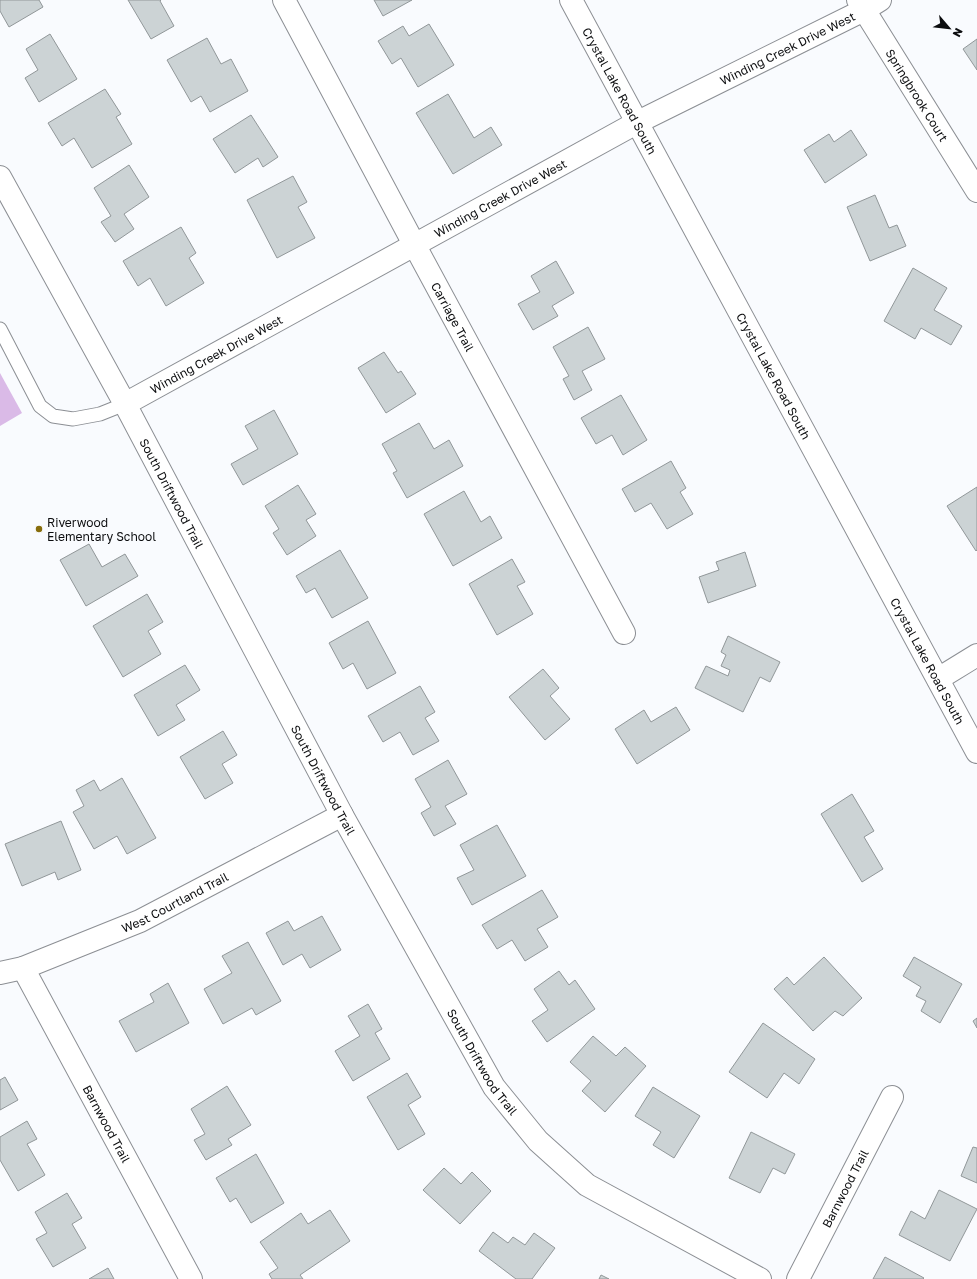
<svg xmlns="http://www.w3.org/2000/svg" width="977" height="1279" font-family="'Golos Text',sans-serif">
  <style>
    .green { fill: #dabae7 }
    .building { fill: #ccd3d5; stroke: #919799 }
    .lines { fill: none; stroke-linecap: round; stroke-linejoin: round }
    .lane-casing { stroke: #8c8f94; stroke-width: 15 }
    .street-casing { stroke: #8c8f94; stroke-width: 24 }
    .secondary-casing { stroke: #8c8f94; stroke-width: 24 }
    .lane { stroke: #fff; stroke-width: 13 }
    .street { stroke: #fff; stroke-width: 22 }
    .secondary { stroke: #fff; stroke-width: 22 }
    .poi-dot { fill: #876d0c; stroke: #f9fbfe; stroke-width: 1.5 }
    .labels { text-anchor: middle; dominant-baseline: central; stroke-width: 3; stroke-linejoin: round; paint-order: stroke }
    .street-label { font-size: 12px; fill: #0c0d0f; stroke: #f9fbfe }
    .poi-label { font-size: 12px; fill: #0c0d0f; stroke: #f9fbfe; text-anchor: start }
  </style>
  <rect width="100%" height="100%" fill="#f9fbfe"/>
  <!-- green -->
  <path class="green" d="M0 373 22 413 0 426Z"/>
  <!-- building -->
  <g class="building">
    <path d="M0 0H39L43 7 9 27 0 11Z"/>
    <path d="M128 0H161L160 1 174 26 151 39Z"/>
    <path d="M374 0H412L383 16Z"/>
    <path d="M429 24 454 65 418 87 401 58 392 64 378 41 403 26 409 36Z"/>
    <path d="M50 34 77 79 39 102 25 78 38 70 26 49Z"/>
    <path d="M207 38 221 64 231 59 248 91 210 112 201 96 191 102 167 60Z"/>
    <path d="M977 39V70L963 49Z"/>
    <path d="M105 89 121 114 116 117 132 144 92 168 74 138 62 146 48 123Z"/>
    <path d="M448 94 474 138 491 127 502 145 453 174 416 113Z"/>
    <path d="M251 115 278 157 263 167 258 158 235 173 213 139Z"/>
    <path d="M851 130 867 155 825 183 804 150 829 134 834 142Z"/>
    <path d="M129 165 149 197 124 214 134 229 115 242 101 222 111 216 94 188Z"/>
    <path d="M293 176 307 202 298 207 315 238 277 258 247 200Z"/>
    <path d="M875 195 889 228 897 225 906 246 870 261 847 207Z"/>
    <path d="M181 227 196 253 189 258 204 283 166 306 150 278 138 286 123 261Z"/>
    <path d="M556 261 574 293 552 306 558 316 533 330 518 304 540 292 531 276Z"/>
    <path d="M913 268 947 288 934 310 962 326 951 345 921 328 915 339 884 321Z"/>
    <path d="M588 327 605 359 582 371 592 390 574 400 563 379 569 376 553 347Z"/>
    <path d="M384 352 398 373 401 371 416 394 386 413 358 368Z"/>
    <path d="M621 395 647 440 623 455 612 435 596 444 581 418Z"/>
    <path d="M274 410 298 454 243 485 231 464 258 449 245 426Z"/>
    <path d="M419 423 434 449 449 440 463 466 407 498 393 473 397 471 382 444Z"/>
    <path d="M671 461 686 488 680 492 693 514 667 529 651 503 635 512 622 489Z"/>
    <path d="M298 485 316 514 306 520 316 536 287 555 273 533 279 529 265 506Z"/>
    <path d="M977 487V550L976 551 947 506Z"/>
    <path d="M464 491 481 522 490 516 502 538 453 566 424 514Z"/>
    <path d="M89 544 102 567 125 554 138 576 86 606 60 560Z"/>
    <path d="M340 550 368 598 332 618 315 588 306 593 296 576Z"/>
    <path d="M745 552 756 586 708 603 699 577 719 570 716 562Z"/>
    <path d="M512 559 525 582 517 586 533 614 497 635 469 584Z"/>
    <path d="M147 594 163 622 148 631 161 654 123 677 93 626Z"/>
    <path d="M368 621 396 673 367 689 353 663 343 669 329 643Z"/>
    <path d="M728 636 780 662 770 682 760 677 743 712 695 688 706 666 728 676 730 670 721 666 726 655 721 652Z"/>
    <path d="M185 665 200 690 176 705 185 720 158 736 134 695Z"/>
    <path d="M543 669 559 688 550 696 570 719 545 740 509 697Z"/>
    <path d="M420 686 435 712 425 718 439 741 413 755 400 732 383 742 368 716Z"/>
    <path d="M676 707 690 730 637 764 615 729 644 710 651 722Z"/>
    <path d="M223 731 237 755 222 764 233 783 205 799 180 757Z"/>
    <path d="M448 760 467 794 445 806 456 824 434 836 421 813 431 807 415 779Z"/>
    <path d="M122 778 156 838 127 854 117 836 94 849 73 812 84 806 76 790 94 780 100 791Z"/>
    <path d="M852 794 874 831 864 837 883 869 862 882 821 814Z"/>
    <path d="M61 821 81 870 58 880 55 872 22 886 5 844Z"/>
    <path d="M497 825 526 876 472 905 457 878 474 870 460 845Z"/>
    <path d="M542 890 558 917 537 929 548 947 525 961 512 940 497 949 482 925Z"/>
    <path d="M322 916 341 950 310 968 302 954 283 965 266 933 288 921 294 931Z"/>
    <path d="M248 942 281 1001 256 1015 252 1008 223 1024 204 989 232 973 222 956Z"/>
    <path d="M824 957 862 998 843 1016 835 1011 813 1031 774 989 787 977 794 985Z"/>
    <path d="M914 957 962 984 940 1023 921 1011 926 1001 916 996 921 987 903 976Z"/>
    <path d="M559 971 569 985 575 980 595 1009 547 1042 532 1021 548 1010 534 989Z"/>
    <path d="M168 983 189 1023 136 1052 119 1021 154 1002 150 994Z"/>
    <path d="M368 1004 382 1029 375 1033 390 1059 353 1081 335 1051 360 1036 348 1016Z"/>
    <path d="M977 1018V1028L973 1021Z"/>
    <path d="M763 1023 815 1059 799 1084 784 1073 767 1098 729 1072Z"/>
    <path d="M593 1036 616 1056 625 1047 646 1066 605 1112 582 1091 591 1081 570 1062Z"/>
    <path d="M407 1073 421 1097 408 1105 425 1134 398 1150 367 1097Z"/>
    <path d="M5 1077 18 1100 0 1110V1080Z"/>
    <path d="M227 1086 251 1125 228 1139 232 1145 206 1160 194 1140 205 1134 191 1109Z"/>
    <path d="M653 1087 700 1116 674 1158 653 1145 661 1132 635 1116Z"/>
    <path d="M27 1121 37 1139 27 1144 45 1175 18 1191 0 1160V1137Z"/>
    <path d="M751 1132 795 1154 785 1174 773 1168 760 1193 729 1178Z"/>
    <path d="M973 1147 977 1148V1183L961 1176Z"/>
    <path d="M256 1154 284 1203 251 1223 236 1198 230 1202 216 1178Z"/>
    <path d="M444 1168 461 1184 472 1172 491 1191 460 1224 423 1190Z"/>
    <path d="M939 1190 977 1209 950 1261 899 1235 911 1211 925 1219Z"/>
    <path d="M67 1193 82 1218 72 1224 86 1248 53 1267 36 1239 47 1233 35 1212Z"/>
    <path d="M330 1210 350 1241 300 1275 303 1279H272L269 1274 278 1268 260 1242 301 1213 308 1224Z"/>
    <path d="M493 1232 508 1243 513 1237 525 1245 534 1233 555 1248 532 1279H516L479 1251Z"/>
    <path d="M885 1257 924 1278 923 1279H873Z"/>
    <path d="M108 1268 114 1279H89Z"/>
    <path d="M601 1275 609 1279H599Z"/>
  </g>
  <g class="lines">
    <!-- lane casing -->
    <g class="lane-casing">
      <path id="lane" d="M0 329 40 406 53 416 73 419 100 414 125 404"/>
    </g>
    <!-- street casing -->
    <g class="street-casing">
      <g id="street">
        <path id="s1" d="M284 0 415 246 624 633"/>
        <path id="s2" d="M858 0 977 191"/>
        <path id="s3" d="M0 177 125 404 342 815 494 1087 538 1141 587 1185 760 1279"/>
        <path id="s4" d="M125 404 638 122 864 10 880 0"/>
        <path d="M938 679 977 655"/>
        <path id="s5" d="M23 968 191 1279"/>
        <path id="s6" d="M0 973 23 968 140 921 342 815"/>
        <path id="s7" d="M798 1279 892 1097"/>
      </g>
    </g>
    <!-- secondary casing -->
    <g class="secondary-casing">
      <g id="secondary">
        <path id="s8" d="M571 0 977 752"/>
      </g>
    </g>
    <!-- lane -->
    <use href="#lane" class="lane"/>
    <!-- street -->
    <use href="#street" class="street"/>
    <!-- secondary -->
    <use href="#secondary" class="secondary"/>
  </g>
  <!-- markers -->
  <circle class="poi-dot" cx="39" cy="529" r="4"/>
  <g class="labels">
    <!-- street labels -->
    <g class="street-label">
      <text stroke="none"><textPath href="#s4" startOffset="752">Winding Creek Drive West</textPath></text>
      <text stroke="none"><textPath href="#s8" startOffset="103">Crystal Lake Road South</textPath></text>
      <text stroke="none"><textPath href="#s2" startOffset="112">Springbrook Court</textPath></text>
      <text stroke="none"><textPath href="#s4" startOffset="428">Winding Creek Drive West</textPath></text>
      <text stroke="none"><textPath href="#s1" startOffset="359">Carriage Trail</textPath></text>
      <text stroke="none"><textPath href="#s4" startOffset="104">Winding Creek Drive West</textPath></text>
      <text stroke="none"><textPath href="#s8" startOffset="427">Crystal Lake Road South</textPath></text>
      <text stroke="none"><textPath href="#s3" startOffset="360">South Driftwood Trail</textPath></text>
      <text stroke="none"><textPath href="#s8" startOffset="751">Crystal Lake Road South</textPath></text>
      <text stroke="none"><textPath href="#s3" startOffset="684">South Driftwood Trail</textPath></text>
      <text stroke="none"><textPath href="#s6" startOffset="189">West Courtland Trail</textPath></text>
      <text stroke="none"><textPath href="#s3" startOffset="1008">South Driftwood Trail</textPath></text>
      <text stroke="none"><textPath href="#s5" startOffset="177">Barnwood Trail</textPath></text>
      <text stroke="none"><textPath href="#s7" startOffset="102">Barnwood Trail</textPath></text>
    </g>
    <!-- poi labels -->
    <g class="poi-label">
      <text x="47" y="522">Riverwood<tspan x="47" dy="14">Elementary School</tspan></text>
    </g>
  </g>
  <!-- north arrow -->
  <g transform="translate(949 28) rotate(118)" stroke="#f9fbfe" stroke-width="3" paint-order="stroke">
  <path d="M0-3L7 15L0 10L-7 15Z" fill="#0c0d0f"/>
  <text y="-6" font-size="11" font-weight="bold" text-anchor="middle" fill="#0c0d0f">N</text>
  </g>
</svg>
